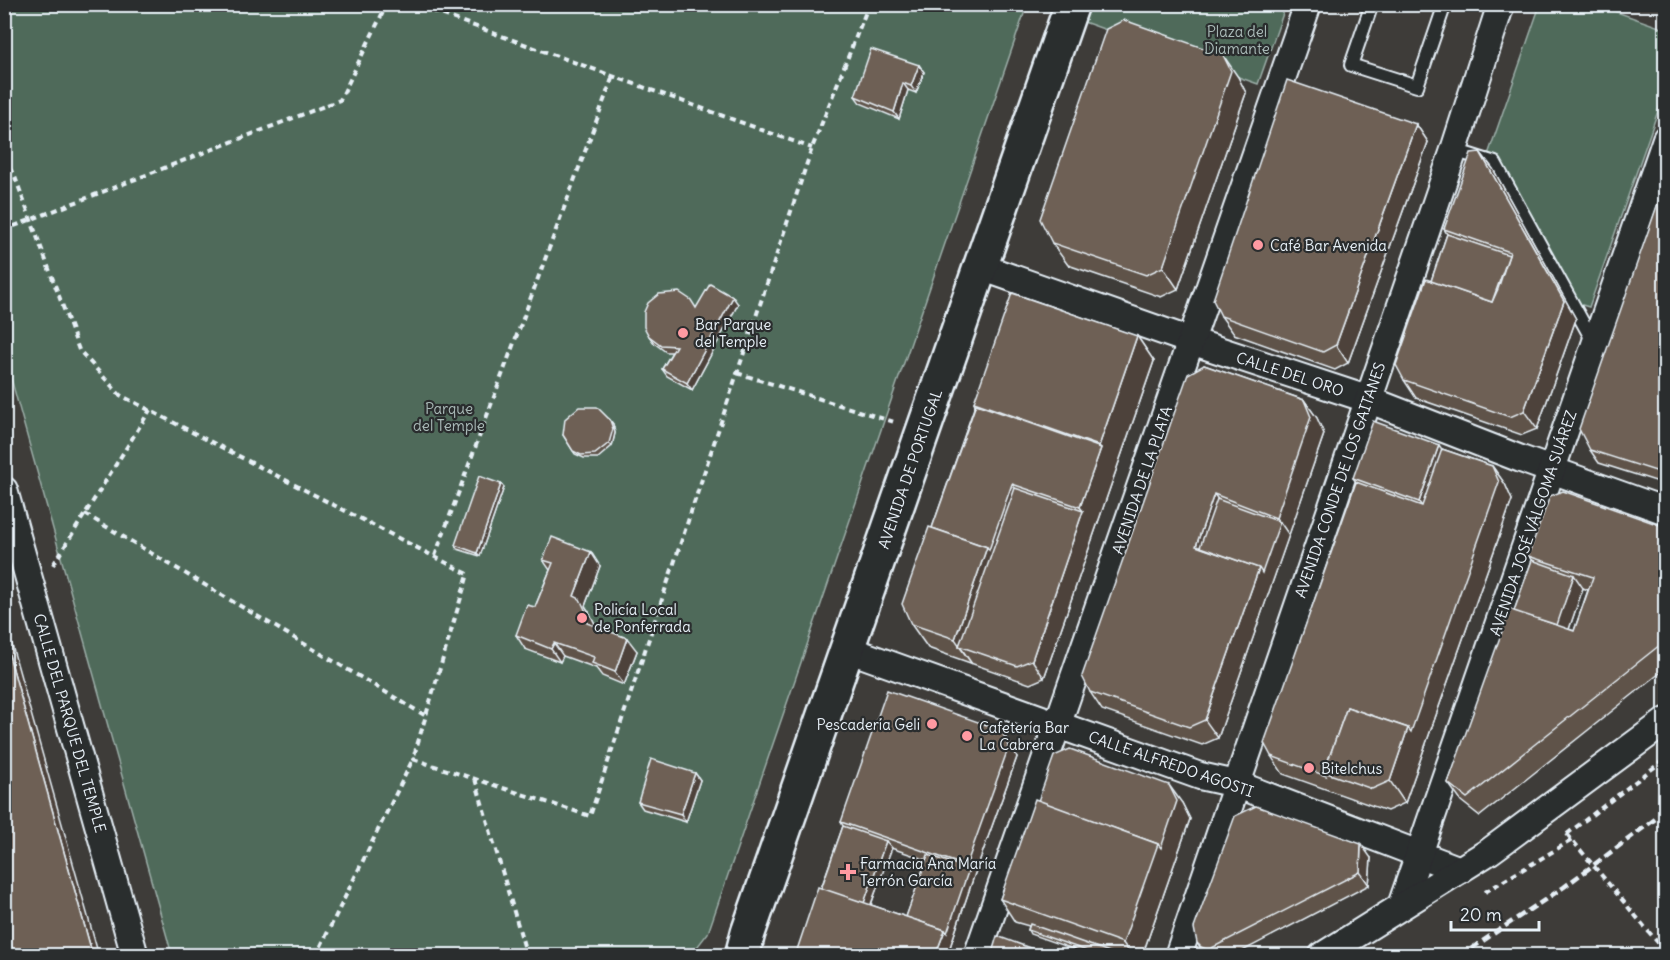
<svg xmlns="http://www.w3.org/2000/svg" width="1670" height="960" font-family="Delius,sans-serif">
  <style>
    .green { fill: #506b5a; stroke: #9caea9; stroke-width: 1.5 }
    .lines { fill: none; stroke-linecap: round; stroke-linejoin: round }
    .service-casing { stroke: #e8f1f8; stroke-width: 16 }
    .minor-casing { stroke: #e8f1f8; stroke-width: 30 }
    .secondary-casing { stroke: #e8f1f8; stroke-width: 38 }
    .path { stroke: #e8f1f8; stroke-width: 4; stroke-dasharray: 6 4.5; stroke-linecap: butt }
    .service { stroke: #2a2d2e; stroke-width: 12 }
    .minor { stroke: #2a2d2e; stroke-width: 26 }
    .secondary { stroke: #2a2d2e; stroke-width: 33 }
    .rail { stroke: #e8f1f8; stroke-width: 4.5; stroke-dasharray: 9 4.5; stroke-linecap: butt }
    .path-bridge { stroke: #e8f1f8; stroke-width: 4; stroke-dasharray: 6 4.5; stroke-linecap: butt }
    .wall { fill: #5f5348; stroke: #e8f1f8; stroke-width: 1.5; fill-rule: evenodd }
    .shaded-wall { fill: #4d433b; stroke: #e8f1f8; stroke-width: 1.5 }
    .building { fill: #6e6054; stroke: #e8f1f8; stroke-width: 1.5 }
    .poi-dot { fill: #ff9aa2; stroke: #2a2d2e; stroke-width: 2 }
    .labels { text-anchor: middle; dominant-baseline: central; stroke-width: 4.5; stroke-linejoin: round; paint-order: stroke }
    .park-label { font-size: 15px; fill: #abbbb9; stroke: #2a2d2e }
    .poi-label { font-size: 15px; fill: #e8f1f8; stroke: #2a2d2e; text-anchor: start }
    .street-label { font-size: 15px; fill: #e8f1f8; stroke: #2a2d2e }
  </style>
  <rect width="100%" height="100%" fill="#3e3c39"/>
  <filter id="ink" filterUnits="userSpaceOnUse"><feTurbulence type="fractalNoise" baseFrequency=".0167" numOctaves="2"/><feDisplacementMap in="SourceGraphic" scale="12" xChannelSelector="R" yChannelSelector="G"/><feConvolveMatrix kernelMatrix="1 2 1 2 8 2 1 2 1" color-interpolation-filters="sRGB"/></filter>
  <g filter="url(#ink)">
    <!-- green -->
    <g class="green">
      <path d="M4 5H1027L708 933 691 955H172L5 357Z"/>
      <path d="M1090 5H1286L1258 84 1084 22Z"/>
      <path d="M1540 5H1597L1665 29V91L1589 307 1579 304 1488 155Z"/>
    </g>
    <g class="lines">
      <!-- service casing -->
      <g class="service-casing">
        <g id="service">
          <path d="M1372 4 1351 65 1417 86 1445 4"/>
          <path d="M1454 150 1495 163 1594 343"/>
        </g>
      </g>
      <!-- minor casing -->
      <g class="minor-casing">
        <g id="minor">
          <path d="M981 267 1191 341 1367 399 1521 459 1666 511"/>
          <path d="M4 490 135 956"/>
          <path d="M847 649 1200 776 1236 784 1460 870"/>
          <path d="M1401 906 1666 139"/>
          <path d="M977 956 1308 4"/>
          <path d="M1178 956 1454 150 1501 4"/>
          <path d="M1322 956 1490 851 1666 721"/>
        </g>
      </g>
      <!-- secondary casing -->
      <g class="secondary-casing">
        <path id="secondary" d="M742 956 748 933 1072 4"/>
      </g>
      <!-- path -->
      <g class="path">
        <path d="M413 4 812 148"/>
        <path d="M1025 4 1038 9"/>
        <path d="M4 11 9 4"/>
        <path d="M4 159 15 177 79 350 120 395 468 574 413 759 590 816 812 148 869 4"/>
        <path d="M4 230 340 100 387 4"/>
        <path d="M737 373 894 422"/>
        <path d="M85 514 426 716"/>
        <path d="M435 556 613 76"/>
        <path d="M53 565 150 410"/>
        <path d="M475 779 527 956"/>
        <path d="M1567 834 1665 759"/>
        <path d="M1485 892 1572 840"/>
        <path d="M316 956 413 759"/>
        <path d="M1656 956 1666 948"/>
      </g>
      <!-- service -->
      <use href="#service" class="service"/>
      <!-- minor -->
      <use href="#minor" class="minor"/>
      <!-- secondary -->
      <use href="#secondary" class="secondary"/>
      <!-- rail -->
      <path class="rail" d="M1460 956 1564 887 1666 811"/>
      <!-- path-bridge -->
      <path class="path-bridge" d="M1567 834 1664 950"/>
    </g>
    <!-- wall -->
    <g class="wall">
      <path d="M919 65 924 72 916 93 908 90 899 119 860 103 855 96Z"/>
      <path d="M1238 77 1246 93 1178 289 1161 297 1068 265 1052 243Z"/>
      <path d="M1416 124 1428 142 1348 363 1335 370 1234 334 1221 316Z"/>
      <path d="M1480 152 1493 169 1576 319 1537 429 1522 435 1416 398 1404 380 1431 281 1447 234 1444 229Z"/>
      <path d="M1665 183V484L1599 463 1590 450Z"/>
      <path d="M738 304 692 390 667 376 662 369 672 352H666L654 343 649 336 696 307Z"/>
      <path d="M1137 336 1154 361 1044 678 1030 684 928 648 911 624 932 528 975 405 974 402Z"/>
      <path d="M1204 365 1304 400 1317 418 1324 434 1218 738 1202 745 1102 710 1090 692Z"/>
      <path d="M610 420 613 424 615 433 612 446 598 458H584L575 454 563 435Z"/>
      <path d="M1442 449 1492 466 1505 484 1512 500 1405 803 1387 811 1283 774 1271 756 1356 482 1353 478Z"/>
      <path d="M504 487 480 556 457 549 455 545Z"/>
      <path d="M1665 527V669L1480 816 1461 801 1448 783 1514 611 1532 560 1528 556ZM1583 588 1588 590 1574 631 1569 629Z"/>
      <path d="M543 560 600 566 585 606 589 612 596 626 637 651 624 685 602 676 596 668 563 656 560 662 525 649 516 635 535 607 550 570Z"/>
      <path d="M1008 740 1017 757 974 876 947 956H795L821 888 843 826 841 822ZM891 848 927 860 906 917 871 905Z"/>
      <path d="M695 773 700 780 686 822 643 809 638 802Z"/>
      <path d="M1038 801 1182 803 1190 819 1142 956H1093L1030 934 1028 930 1029 926 1015 922 1000 899Z"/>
      <path d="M1371 858 1369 885 1233 956H1205L1197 943Z"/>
    </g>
    <!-- shaded-wall -->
    <g class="shaded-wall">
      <path d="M1223 55 1238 77 1246 93 1178 289 1163 267Z"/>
      <path d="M919 65 924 72 916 93 911 86Z"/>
      <path d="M903 83 908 90 899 119 894 112Z"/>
      <path d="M1416 124 1428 142 1348 363 1336 345Z"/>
      <path d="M1480 152 1493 169 1576 319 1537 429 1524 411 1564 301Z"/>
      <path d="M733 297 738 304 692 390 687 383Z"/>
      <path d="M1137 336 1154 361 1044 678 1032 660 1083 511 1080 507 1101 448 1099 446Z"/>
      <path d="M1304 400 1317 418 1324 434 1289 535 1276 518Z"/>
      <path d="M610 420 613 424 615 433 612 446 609 443Z"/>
      <path d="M1439 445 1454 467 1434 524 1419 502Z"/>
      <path d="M1492 466 1505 484 1512 500 1405 803 1390 781 1408 728Z"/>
      <path d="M501 484 504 487 480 556 477 553Z"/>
      <path d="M1012 484 1027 506 959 646 972 664 955 639 987 547Z"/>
      <path d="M1214 494 1227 512 1212 555 1196 546Z"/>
      <path d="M1280 522 1289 535 1218 738 1205 720 1259 568Z"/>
      <path d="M591 552 600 566 585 606 589 612 598 630 587 623 574 596Z"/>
      <path d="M1574 575 1583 588 1565 641 1555 628Z"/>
      <path d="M4 617 99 956H93L4 637Z"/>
      <path d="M627 638 637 651 624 685 615 672Z"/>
      <path d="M554 643 563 656 560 662 551 649Z"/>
      <path d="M1001 730 1008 740 1017 757 974 876 947 956H935L969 869 966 866Z"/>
      <path d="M695 773 700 780 686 822 681 814Z"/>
      <path d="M1169 785 1182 803 1190 819 1142 956H1132L1123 943Z"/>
      <path d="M886 841 892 848 868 912 863 905Z"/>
      <path d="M1361 844 1371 858 1369 885 1360 872Z"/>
    </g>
    <!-- building -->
    <g class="building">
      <path d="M1124 20 1223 55 1231 71 1163 267 1146 275 1052 243 1040 219 1106 29Z"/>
      <path d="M871 49 919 65 911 86 903 83 894 112 855 96Z"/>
      <path d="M1287 80 1416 124 1336 345 1323 352 1221 316 1213 300Z"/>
      <path d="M1480 152 1564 301 1524 411 1510 417 1404 380 1396 365 1426 279 1492 302 1498 289 1510 252 1444 229 1471 153Z"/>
      <path d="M1665 183V474L1590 450 1579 429Z"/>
      <path d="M1447 234 1509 255 1492 302 1431 281Z"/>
      <path d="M710 284 733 297 687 383 662 369 676 346 661 345 649 336 644 327V312L648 303 659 294 679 292 691 300 696 308Z"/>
      <path d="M1012 293 1137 336 1099 446 974 402Z"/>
      <path d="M1204 365 1304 400 1311 417 1276 518 1214 494 1196 546 1259 568 1205 720 1189 727 1090 692 1082 676 1188 374Z"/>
      <path d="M976 404 1101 448 1080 507 1012 484 989 550 987 547 932 528Z"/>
      <path d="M579 407H597L610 420 613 429 609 443 595 454 581 455 573 451 563 435 565 419Z"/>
      <path d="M1373 421 1439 445 1419 502 1353 478Z"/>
      <path d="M1442 449 1492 466 1499 482 1411 732 1408 728 1347 707 1324 772 1326 776 1271 756 1264 743 1356 482 1422 506Z"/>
      <path d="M479 476 501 484 477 553 455 545Z"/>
      <path d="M1015 488 1083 511 1032 660 1017 666 959 646Z"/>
      <path d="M1563 491 1665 527V641L1467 798 1448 783 1510 609 1574 631 1593 577 1528 556 1550 496Z"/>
      <path d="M1217 499 1280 522 1262 573 1259 568 1200 547Z"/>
      <path d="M929 527 987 547 955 639 911 624 902 604Z"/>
      <path d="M552 537 591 552 574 596 580 599 588 616 587 623 627 638 615 672 592 663 594 657 554 643 551 649 516 635 527 605 535 607 553 563 543 560Z"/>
      <path d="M1532 560 1574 575 1557 625 1514 611Z"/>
      <path d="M4 637 93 956H14L4 922Z"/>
      <path d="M887 690 1001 730 1009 746 966 866 841 822Z"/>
      <path d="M1347 707 1408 728 1390 781 1372 789 1324 772Z"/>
      <path d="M1070 749 1169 785 1177 801 1161 848 1158 844 1038 801 1054 756Z"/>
      <path d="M651 759 695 773 681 814 638 802Z"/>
      <path d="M1035 799 1158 844 1123 943 1000 899Z"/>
      <path d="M1256 806 1361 844 1360 872 1208 950 1201 947 1197 943 1194 928 1235 816Z"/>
      <path d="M843 826 886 841 864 903 821 889Z"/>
      <path d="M928 855 969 869 947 933 945 930 906 917Z"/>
      <path d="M818 887 945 930 935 956H795Z"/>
      <path d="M1030 924 1121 956H1101L1028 930Z"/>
      <path d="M997 936 1052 956H991Z"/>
    </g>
  </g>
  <!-- markers -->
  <g class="poi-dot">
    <circle cx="1258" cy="245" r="6"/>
    <circle cx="683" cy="333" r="6"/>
    <circle cx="582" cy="618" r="6"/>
    <circle cx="932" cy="724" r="6"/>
    <circle cx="967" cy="736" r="6"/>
    <circle cx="1309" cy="768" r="6"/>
    <path d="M845 863h6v6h6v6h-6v6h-6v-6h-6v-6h6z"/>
  </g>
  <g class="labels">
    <!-- park labels -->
    <g class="park-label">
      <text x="1237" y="31">Plaza del<tspan x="1237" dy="17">Diamante</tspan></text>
      <text x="449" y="408">Parque<tspan x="449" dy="17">del Temple</tspan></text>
    </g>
    <!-- poi labels -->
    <g class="poi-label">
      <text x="1270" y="245">Café Bar Avenida</text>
      <text x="695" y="324">Bar Parque<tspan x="695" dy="17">del Temple</tspan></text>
      <text x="594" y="609">Policía Local<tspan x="594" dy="17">de Ponferrada</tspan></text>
      <text x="920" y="724" text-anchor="end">Pescadería Geli</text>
      <text x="979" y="727">Cafetería Bar<tspan x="979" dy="17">La Cabrera</tspan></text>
      <text x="1321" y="768">Bitelchus</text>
      <text x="860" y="863">Farmacia Ana María<tspan x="860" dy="17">Terrón García</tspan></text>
    </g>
    <!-- street labels -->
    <g class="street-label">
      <text transform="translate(1290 374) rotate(18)">CALLE DEL ORO</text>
      <text transform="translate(910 469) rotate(-71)">AVENIDA DE PORTUGAL</text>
      <text transform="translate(1142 480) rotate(-71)">AVENIDA DE LA PLATA</text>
      <text transform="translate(1340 480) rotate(-71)">AVENIDA CONDE DE LOS GAITANES</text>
      <text transform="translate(1533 523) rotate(-71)">AVENIDA JOSÉ VÁLGOMA SUÁREZ</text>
      <text transform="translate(70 723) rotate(74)">CALLE DEL PARQUE DEL TEMPLE</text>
      <text transform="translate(1171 764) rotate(19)">CALLE ALFREDO AGOSTI</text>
    </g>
  </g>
  <!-- margin -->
  <rect width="1670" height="960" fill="none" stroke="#2a2d2e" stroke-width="24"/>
  <rect x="12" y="12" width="1646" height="936" fill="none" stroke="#e8f1f8" stroke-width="2" filter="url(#ink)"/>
  <!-- scale -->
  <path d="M1451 921v9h88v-9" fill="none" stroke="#e8f1f8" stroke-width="3"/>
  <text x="1460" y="921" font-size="18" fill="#e8f1f8" stroke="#2a2d2e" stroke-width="4.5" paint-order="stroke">20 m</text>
</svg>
